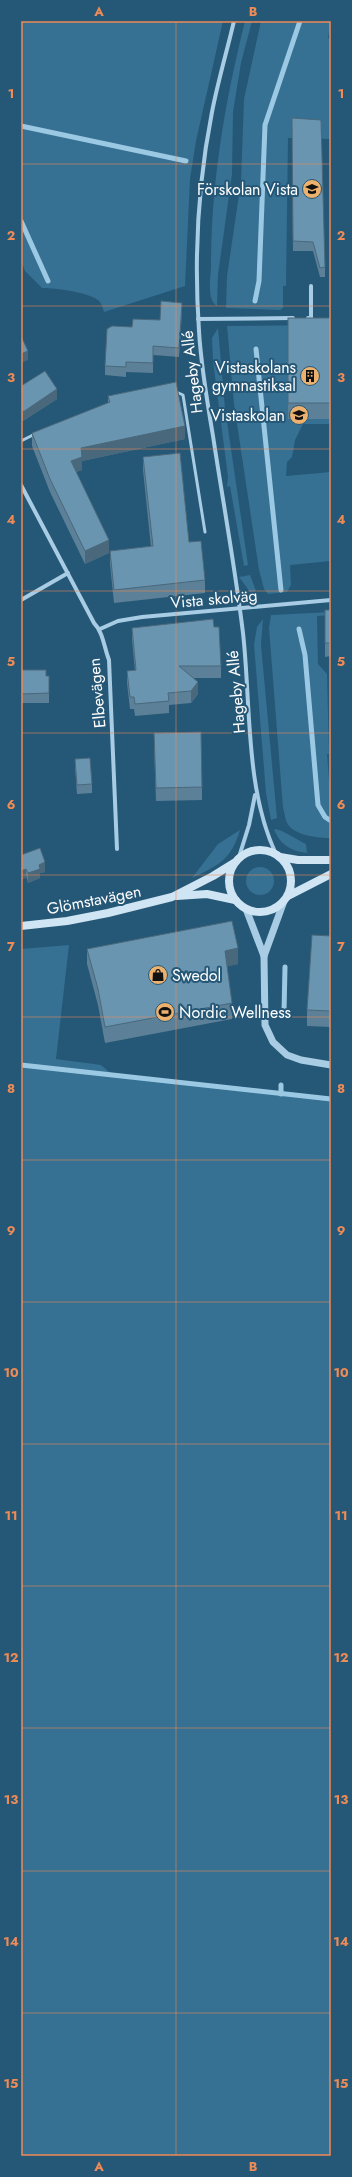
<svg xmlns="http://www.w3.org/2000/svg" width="352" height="2177" font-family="Jost,sans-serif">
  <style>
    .green { fill: #367093 }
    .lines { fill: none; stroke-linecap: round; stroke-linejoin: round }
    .stream { stroke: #9bc9e3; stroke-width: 5 }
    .service { stroke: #a7cce3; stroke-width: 3 }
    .minor { stroke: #a7cce3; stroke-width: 4 }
    .tertiary { stroke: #a7cce3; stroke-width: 7 }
    .secondary { stroke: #cfe5f3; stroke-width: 8 }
    .wall { fill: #5b8097 }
    .shaded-wall { fill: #4a687b }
    .building { fill: #6a95b0; stroke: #4a687b }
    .grid { fill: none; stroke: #ef8b55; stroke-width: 1; stroke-opacity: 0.55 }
    .labels { text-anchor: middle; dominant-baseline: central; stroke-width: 4; stroke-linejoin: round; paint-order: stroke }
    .poi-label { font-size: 16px; fill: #fff; stroke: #255777; text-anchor: end }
    .street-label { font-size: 16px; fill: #fff; stroke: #255777 }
    .neatline { fill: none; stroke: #ef8b55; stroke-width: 1.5 }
    .grid-label { font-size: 13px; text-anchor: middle; font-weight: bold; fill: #ef8b55 }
  </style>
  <rect width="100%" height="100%" fill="#255777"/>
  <!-- green -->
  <g class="green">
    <path d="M21 21H223L196 141 190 179 185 286 104 312C103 309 102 304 99 301 89 292 55 288 42 288L25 271 21 260Z"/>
    <path d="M245 21H252L241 63 233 112 232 174 218 275 217 306C206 299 211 277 211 266 211 183 225 101 245 21Z"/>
    <path d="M261 21H331L328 38 331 40V139L288 138 286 286H283V308L280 310 226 308 227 276 241 181 244 99Z"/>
    <path d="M331 325V424H303L295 440 292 457 287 462 286 476 331 472V561L290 565 291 585 287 592 268 594 264 589 259 570 234 404 227 326Z"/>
    <path d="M218 328 225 408 248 565 244 566 230 486 227 487 228 477 213 361 212 338Z"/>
    <path d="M250 575 259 599 250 592 239 577Z"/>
    <path d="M331 612V615L317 616 318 664 327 674 329 754H327L331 804V838C318 838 298 836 289 826 285 821 285 814 283 808L269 628 271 615Z"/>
    <path d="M263 619 261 645 277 818 271 820 266 793 254 645 257 627Z"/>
    <path d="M274 829C282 829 297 840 306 844L307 853C291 851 280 845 274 829Z"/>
    <path d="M240 830C231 860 219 865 192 878L218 844Z"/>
    <circle cx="260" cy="881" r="14"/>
    <path d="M69 945 56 1059 101 1065 114 1076 281 1094 331 1101V2156H21V949Z"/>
  </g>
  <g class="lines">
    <!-- stream -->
    <g class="stream">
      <path d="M21 126 186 161"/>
      <path d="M21 221 48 281"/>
      <path d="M255 301 259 281 265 125 300 21"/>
      <path d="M256 349 281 590"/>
      <path d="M299 629 305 655 318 805 325 817 331 821"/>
      <path d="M284 1012 285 967"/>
      <path d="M21 1065 331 1099"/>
      <path d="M281 1085V1094"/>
    </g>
    <!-- service -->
    <g class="service">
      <path d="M174 391 183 395 205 532"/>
      <path d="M21 441 35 434"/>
    </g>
    <!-- minor -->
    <g class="minor">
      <path d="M234 21C227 51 218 81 212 112 198 183 194 259 199 331 201 366 207 401 213 436 223 502 235 567 243 633 251 704 245 789 276 854"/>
      <path d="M308 318H311V286"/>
      <path d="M198 319 293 318"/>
      <path d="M21 485 94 623C103 632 104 647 109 660L117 849"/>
      <path d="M21 600 68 573"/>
      <path d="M100 629 118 621 142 617 331 600"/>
      <path d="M239 857 249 825 255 795"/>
    </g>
    <!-- tertiary -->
    <g class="tertiary">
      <path d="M284 901 264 956 265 1025 273 1042 287 1055 301 1060 331 1065"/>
      <path d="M246 909 264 956"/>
    </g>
    <!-- secondary -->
    <g class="secondary">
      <circle cx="260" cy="881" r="31"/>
      <path d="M280 857 298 860H331"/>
      <path d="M177 896 207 894 235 900"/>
      <path d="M288 896 331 874"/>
      <path d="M21 926 67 921 108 913 172 897 213 876 234 863"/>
    </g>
  </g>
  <!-- wall -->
  <g class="wall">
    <path d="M292 118 325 267V277H320L313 251H293Z"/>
    <path d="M182 312 179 357 153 355V373L126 372V377L105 375V366L132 327 160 320Z"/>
    <rect x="288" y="318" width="43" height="101"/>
    <path d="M21 386 57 399 23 421 21 417Z"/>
    <path d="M108 396 185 439 82 461V470L76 472 109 553 85 564 50 492 32 446V433L108 403Z"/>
    <path d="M143 457 189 542 205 580V593L114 603 110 564V551L151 547 143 470Z"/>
    <path d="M325 610H331V656L325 657Z"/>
    <path d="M214 627 221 666V678H194L198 694 191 703 169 705V713L135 716 134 709H130L127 683V671H135L132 640V628Z"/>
    <path d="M21 670 46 676H49V703H21Z"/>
    <path d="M154 746 202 787V800L156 801Z"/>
    <path d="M75 759 92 784V793L77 794 75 768Z"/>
    <path d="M21 855 45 872 40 873V878L28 883Z"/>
    <path d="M331 936V1027L307 1026V1010Z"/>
    <path d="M87 949 238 964 227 966 232 1003V1019L105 1043 98 1005 87 964Z"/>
  </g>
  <!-- shaded-wall -->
  <g class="shaded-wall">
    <path d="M182 303V312L179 357V348Z"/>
    <path d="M28 351V360L21 363V354Z"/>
    <path d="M57 389V399L23 421V412Z"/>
    <path d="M185 426V439L82 461V470L71 474V461L81 448Z"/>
    <path d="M109 540V553L85 564V551Z"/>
    <path d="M198 682V694L191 703V691Z"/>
    <path d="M45 862V872L40 873V878L28 883V873L39 865Z"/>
    <path d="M26 869V878L21 880V871Z"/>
    <path d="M238 948V964L225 967V951Z"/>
  </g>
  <!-- building -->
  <g class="building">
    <path d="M292 118 321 120 325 267 320 268 313 242 293 241Z"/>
    <path d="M161 301 182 303 179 348 153 346V363L126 362V367L105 366 107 329 112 326 132 327 133 319 160 320Z"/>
    <rect x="288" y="318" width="43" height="85"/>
    <path d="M21 336 28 351 21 354Z"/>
    <path d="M45 371 57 389 23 412 21 408V386Z"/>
    <path d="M176 382 185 426 81 448 82 457 71 461 109 540 85 551 50 479 32 433 110 402 108 396Z"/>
    <path d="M180 453 189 542 201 541 205 580 114 590 110 551 153 546 143 457Z"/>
    <rect x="325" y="610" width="6" height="33"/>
    <path d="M213 619 214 627H219L221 666H179L198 682 191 691 168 693 169 701 135 704 134 697H130L127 671 136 670 132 628Z"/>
    <path d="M21 670H46V676H49V693L21 694Z"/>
    <path d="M201 732 202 787 156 788 154 733Z"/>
    <path d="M90 758 92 784 77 785 75 759Z"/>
    <path d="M40 848 45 862 39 865 40 869 28 873 26 869 21 871V855Z"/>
    <path d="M232 921 238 948 225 951 232 1003 105 1027 98 989 87 949Z"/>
    <path d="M312 935 331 936V1011L307 1010Z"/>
  </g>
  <!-- grid -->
  <path class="grid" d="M176 21V2156M21 164H331M21 306H331M21 449H331M21 591H331M21 733H331M21 875H331M21 1017H331M21 1160H331M21 1302H331M21 1444H331M21 1586H331M21 1728H331M21 1871H331M21 2013H331"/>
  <!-- icons -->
  <defs>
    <g id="school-disc" transform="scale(1)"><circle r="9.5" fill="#ecb16c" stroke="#255777"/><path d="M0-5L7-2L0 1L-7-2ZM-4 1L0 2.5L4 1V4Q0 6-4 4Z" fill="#111"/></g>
    <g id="building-disc" transform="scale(1)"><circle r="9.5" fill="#ecb16c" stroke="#255777"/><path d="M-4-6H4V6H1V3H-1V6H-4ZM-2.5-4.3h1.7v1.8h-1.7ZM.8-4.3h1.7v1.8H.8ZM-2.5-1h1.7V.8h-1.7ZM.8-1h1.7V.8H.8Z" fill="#111"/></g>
    <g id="shop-disc" transform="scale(1)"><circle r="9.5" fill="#ecb16c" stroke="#255777"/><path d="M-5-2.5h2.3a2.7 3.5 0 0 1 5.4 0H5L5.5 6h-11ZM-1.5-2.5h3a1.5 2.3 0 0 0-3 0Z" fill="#111"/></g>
    <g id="stadium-disc" transform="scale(1)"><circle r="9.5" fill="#ecb16c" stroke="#255777"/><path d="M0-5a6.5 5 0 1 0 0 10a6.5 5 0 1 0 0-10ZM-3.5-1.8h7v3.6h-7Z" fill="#111"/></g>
  </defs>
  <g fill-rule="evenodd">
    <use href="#school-disc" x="312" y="189"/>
    <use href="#building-disc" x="310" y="376"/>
    <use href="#school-disc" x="299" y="415"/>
    <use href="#shop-disc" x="158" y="975"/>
    <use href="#stadium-disc" x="165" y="1012"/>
  </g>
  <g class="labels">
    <!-- poi labels -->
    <g class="poi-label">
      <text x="298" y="189">Förskolan Vista</text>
      <text x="296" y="367">Vistaskolans<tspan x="296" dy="18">gymnastiksal</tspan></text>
      <text x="285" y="415">Vistaskolan</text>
      <text x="172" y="975" text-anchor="start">Swedol</text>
      <text x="179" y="1012" text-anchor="start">Nordic Wellness</text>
    </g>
    <!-- street labels -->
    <g class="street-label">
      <text transform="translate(192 372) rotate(-97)">Hageby Allé</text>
      <text transform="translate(214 599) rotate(-5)">Vista skolväg</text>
      <text transform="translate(236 692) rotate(-95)">Hageby Allé</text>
      <text transform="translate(97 693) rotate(-95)">Elbevägen</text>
      <text transform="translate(94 900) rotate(-11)">Glömstavägen</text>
    </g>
  </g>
  <!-- border -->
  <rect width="352" height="2177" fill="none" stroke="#255777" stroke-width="44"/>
  <rect x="22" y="22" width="308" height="2133" class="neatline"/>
  <g class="grid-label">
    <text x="99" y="16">A</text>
    <text x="253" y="16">B</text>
    <text x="11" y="98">1</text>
    <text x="341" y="98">1</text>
    <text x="11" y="240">2</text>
    <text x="341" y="240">2</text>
    <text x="11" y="382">3</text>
    <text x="341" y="382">3</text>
    <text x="11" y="524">4</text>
    <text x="341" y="524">4</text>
    <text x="11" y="666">5</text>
    <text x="341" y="666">5</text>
    <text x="11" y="809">6</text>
    <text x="341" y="809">6</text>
    <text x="11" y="951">7</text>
    <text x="341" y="951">7</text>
    <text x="11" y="1093">8</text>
    <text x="341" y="1093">8</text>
    <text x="11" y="1235">9</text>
    <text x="341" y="1235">9</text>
    <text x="11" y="1377">10</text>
    <text x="341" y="1377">10</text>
    <text x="11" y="1520">11</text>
    <text x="341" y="1520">11</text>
    <text x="11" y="1662">12</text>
    <text x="341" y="1662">12</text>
    <text x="11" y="1804">13</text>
    <text x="341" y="1804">13</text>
    <text x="11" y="1946">14</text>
    <text x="341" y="1946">14</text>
    <text x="11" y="2088">15</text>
    <text x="341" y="2088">15</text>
    <text x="99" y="2171">A</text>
    <text x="253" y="2171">B</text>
  </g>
</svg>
